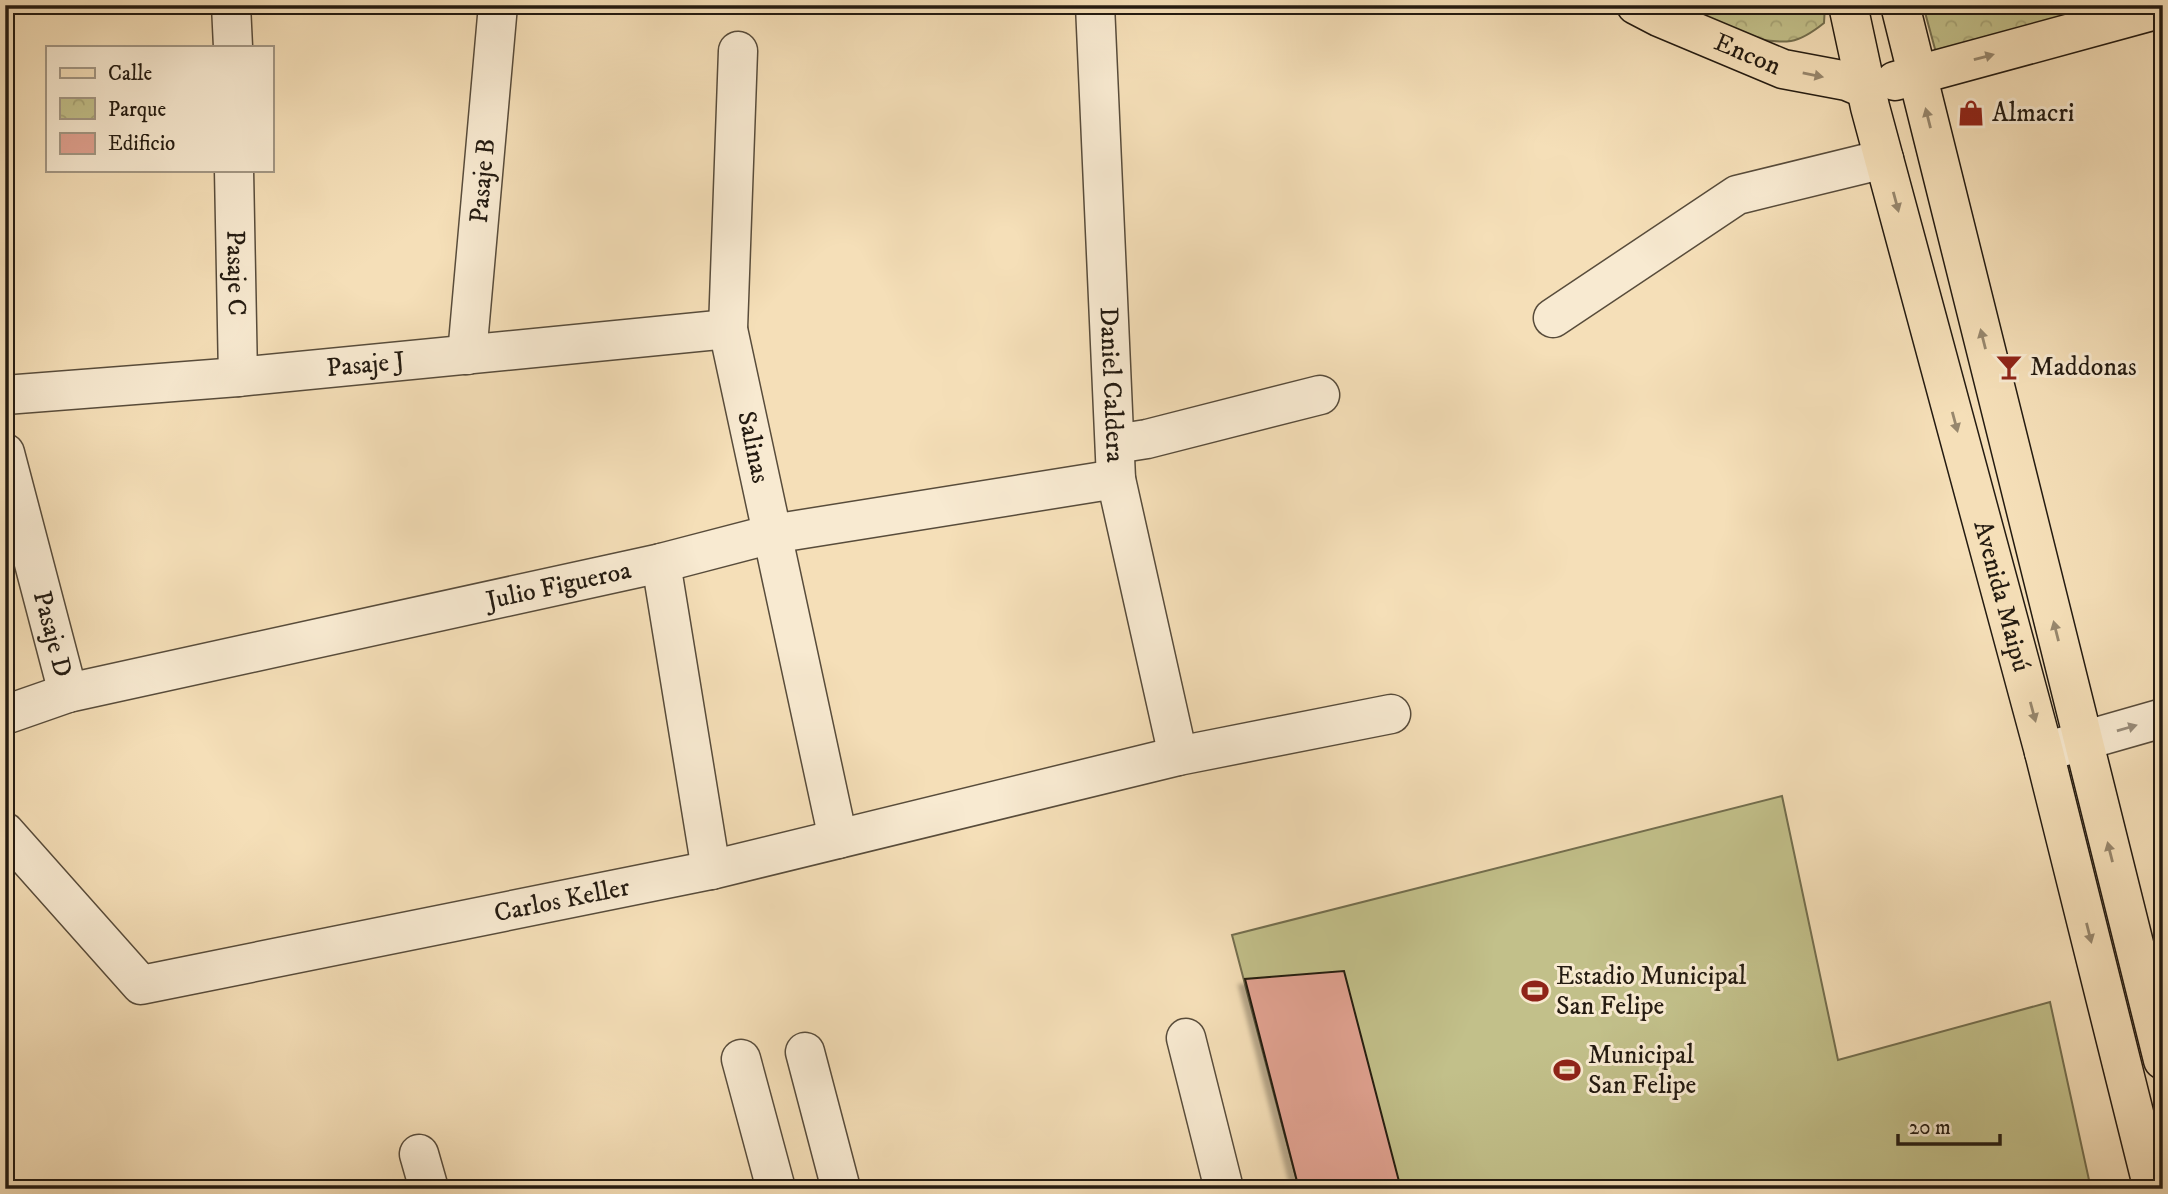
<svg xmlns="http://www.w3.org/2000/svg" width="2168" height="1194" font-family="'IM FELL DW Pica',serif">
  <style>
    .park { fill: url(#park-crowns); stroke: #736e4e; stroke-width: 2 }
    .garden { fill: #c2c08a; stroke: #736e4e; stroke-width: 2 }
    .building { fill: #e1a291; stroke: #241b11; stroke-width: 2; filter: url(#shadow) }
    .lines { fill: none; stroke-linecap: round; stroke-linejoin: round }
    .minor-casing { stroke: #584c3b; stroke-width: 41 }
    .major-casing { stroke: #241b11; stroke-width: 41 }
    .minor { stroke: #f8ead1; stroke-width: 38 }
    .major { stroke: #f5dfb8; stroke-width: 38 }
    .oneway { fill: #97876d }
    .oneway2 { fill: #998d7b }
    .labels { text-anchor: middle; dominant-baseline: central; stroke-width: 6; stroke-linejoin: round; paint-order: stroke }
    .street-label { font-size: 26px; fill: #241b11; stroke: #f8ead1 }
    .poi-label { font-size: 26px; fill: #241b11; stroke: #f8ead1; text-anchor: start }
  </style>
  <defs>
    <pattern id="park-crowns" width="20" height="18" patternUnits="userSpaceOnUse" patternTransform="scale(1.75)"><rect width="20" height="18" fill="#c2c08a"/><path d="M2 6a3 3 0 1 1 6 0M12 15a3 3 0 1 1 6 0" fill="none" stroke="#a7a476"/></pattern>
    <filter id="shadow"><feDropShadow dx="-6" dy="6" stdDeviation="2" flood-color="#0004"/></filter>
  </defs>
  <rect width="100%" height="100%" fill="#f5dfb8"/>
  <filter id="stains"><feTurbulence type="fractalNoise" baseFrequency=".00286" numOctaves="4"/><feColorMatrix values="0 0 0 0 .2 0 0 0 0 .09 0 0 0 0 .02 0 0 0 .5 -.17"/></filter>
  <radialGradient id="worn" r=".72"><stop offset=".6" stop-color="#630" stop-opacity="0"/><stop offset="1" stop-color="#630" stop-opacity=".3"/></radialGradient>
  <!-- park -->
  <g class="park">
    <path d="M1666 5H1825L1824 23C1814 31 1803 39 1791 41 1757 46 1696 19 1666 5Z"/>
    <path d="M1923 5H2128L1938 60Z"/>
  </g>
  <!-- garden -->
  <path class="garden" d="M1782 796 1838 1060 2050 1002 2091 1189H1299L1232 935Z"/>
  <!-- building -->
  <path class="building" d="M1344 971 1401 1189H1299L1245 979Z"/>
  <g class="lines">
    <!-- minor casing -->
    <g class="minor-casing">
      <g id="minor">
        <path d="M231 5 233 47"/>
        <path id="s1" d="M1095 5 1116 479 1178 756"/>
        <path id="s2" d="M738 51 728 329 838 839"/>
        <path id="s3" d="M234 170 238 377"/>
        <path d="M1553 318 1737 195 1884 159"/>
        <path id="s4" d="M467 355 498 5"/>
        <path id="s5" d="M5 395 238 377 728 329"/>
        <path d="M1115 444 1147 439 1320 395"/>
        <path id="s6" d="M5 453 68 693"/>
        <path d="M661 563 711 870"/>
        <path id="s7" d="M5 715 68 693 661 563 772 534 1116 479"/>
        <path d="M2044 752 2163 718"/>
        <path id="s8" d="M5 832 141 985 711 870 1178 756 1391 714"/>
        <path d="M1186 1038 1224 1189"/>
        <path d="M805 1052 841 1189"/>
        <path d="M741 1059 776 1189"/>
        <path d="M419 1154 429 1189"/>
      </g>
    </g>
    <!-- major casing -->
    <g class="major-casing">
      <g id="major">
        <path id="s9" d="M1636 5 1659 17 1783 69 1847 81 1866 89"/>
        <path id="s10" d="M1848 5 1870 107 2044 752 2153 1189"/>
        <path d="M1900 5 2163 1060"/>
        <path d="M1895 81 2163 8"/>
      </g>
    </g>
    <!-- minor -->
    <use href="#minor" class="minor"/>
    <!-- major -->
    <use href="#major" class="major"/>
  </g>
  <!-- one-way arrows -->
  <defs><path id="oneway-solid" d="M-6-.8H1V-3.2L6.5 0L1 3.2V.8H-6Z" transform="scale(1.75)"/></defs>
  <g class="oneway">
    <use href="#oneway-solid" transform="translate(1984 57) rotate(-15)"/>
    <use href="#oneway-solid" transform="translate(1813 75) rotate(11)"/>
    <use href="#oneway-solid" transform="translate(1928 118) rotate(-104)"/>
    <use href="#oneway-solid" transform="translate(1896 202) rotate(75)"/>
    <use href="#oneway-solid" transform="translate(1983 339) rotate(-104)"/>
    <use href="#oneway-solid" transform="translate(1955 422) rotate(75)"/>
    <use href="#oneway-solid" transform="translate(2056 631) rotate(-104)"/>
    <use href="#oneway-solid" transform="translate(2033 712) rotate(75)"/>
    <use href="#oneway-solid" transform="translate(2110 852) rotate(-104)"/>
    <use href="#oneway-solid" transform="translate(2089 933) rotate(76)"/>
  </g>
  <use class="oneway2" href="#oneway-solid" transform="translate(2127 728) rotate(-16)"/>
  <!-- icons -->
  <defs>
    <g id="shop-bare" transform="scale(2.1)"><path d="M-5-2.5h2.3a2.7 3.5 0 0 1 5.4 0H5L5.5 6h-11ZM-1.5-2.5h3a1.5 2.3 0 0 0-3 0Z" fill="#8f2418" stroke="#f8ead1" stroke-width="2.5" paint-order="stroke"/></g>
    <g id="bar-bare" transform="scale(2.1)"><path d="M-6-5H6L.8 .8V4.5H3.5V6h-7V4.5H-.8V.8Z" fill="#8f2418" stroke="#f8ead1" stroke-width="2.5" paint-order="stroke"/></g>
    <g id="stadium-bare" transform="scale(2.1)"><path d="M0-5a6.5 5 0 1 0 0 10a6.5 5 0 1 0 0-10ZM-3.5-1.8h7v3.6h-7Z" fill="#8f2418" stroke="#f8ead1" stroke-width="2.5" paint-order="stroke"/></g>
  </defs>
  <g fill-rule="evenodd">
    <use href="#shop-bare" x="1971" y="113"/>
    <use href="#bar-bare" x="2009" y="367"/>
    <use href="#stadium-bare" x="1535" y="991"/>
    <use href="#stadium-bare" x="1567" y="1070"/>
  </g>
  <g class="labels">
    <!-- street labels -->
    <g class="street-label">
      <text stroke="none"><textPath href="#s9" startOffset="122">Encon</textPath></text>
      <text stroke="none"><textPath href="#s4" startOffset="175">Pasaje B</textPath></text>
      <text stroke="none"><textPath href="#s3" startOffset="103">Pasaje C</textPath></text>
      <text stroke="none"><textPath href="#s5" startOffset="362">Pasaje J</textPath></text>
      <text stroke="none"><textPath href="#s1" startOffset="380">Daniel Caldera</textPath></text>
      <text stroke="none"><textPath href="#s2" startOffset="399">Salinas</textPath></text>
      <text stroke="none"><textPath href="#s7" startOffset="569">Julio Figueroa</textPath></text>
      <text stroke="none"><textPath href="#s10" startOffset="611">Avenida Maipú</textPath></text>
      <text stroke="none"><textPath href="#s6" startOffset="187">Pasaje D</textPath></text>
      <text stroke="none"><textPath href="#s8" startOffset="634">Carlos Keller</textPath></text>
    </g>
    <!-- poi labels -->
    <g class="poi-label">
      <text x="1992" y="113">Almacri</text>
      <text x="2030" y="367">Maddonas</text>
      <text x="1556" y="976">Estadio Municipal<tspan x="1556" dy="30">San Felipe</tspan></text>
      <text x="1588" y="1055">Municipal<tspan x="1588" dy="30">San Felipe</tspan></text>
    </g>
  </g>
  <!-- margin -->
  <rect width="2168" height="1194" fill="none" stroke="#f5dfb8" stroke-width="28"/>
  <rect x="7" y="7" width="2154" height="1180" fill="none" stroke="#241b11" stroke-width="3.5"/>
  <rect x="14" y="14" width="2140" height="1166" fill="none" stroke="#241b11" stroke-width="2"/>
  <!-- legend -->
  <rect x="46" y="46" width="228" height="126" fill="#f8ead1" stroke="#a39784" stroke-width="2"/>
  <rect x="60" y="68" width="35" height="10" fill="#f5dfb8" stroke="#a39784" stroke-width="2"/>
  <text x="108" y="80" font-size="21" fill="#241b11">Calle</text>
  <rect x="60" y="98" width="35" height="21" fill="url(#park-crowns)" stroke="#a39784" stroke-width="2"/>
  <text x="108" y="116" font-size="21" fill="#241b11">Parque</text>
  <rect x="60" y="133" width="35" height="21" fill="#e1a291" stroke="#a39784" stroke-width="2"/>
  <text x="108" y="150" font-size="21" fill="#241b11">Edificio</text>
  <!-- scale -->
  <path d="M1898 1134v10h102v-10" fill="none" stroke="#241b11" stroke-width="3.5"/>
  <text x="1909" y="1134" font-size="21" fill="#241b11" stroke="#f8ead1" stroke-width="5" paint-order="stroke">20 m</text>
  <rect width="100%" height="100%" filter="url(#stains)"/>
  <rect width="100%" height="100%" fill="url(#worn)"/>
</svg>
